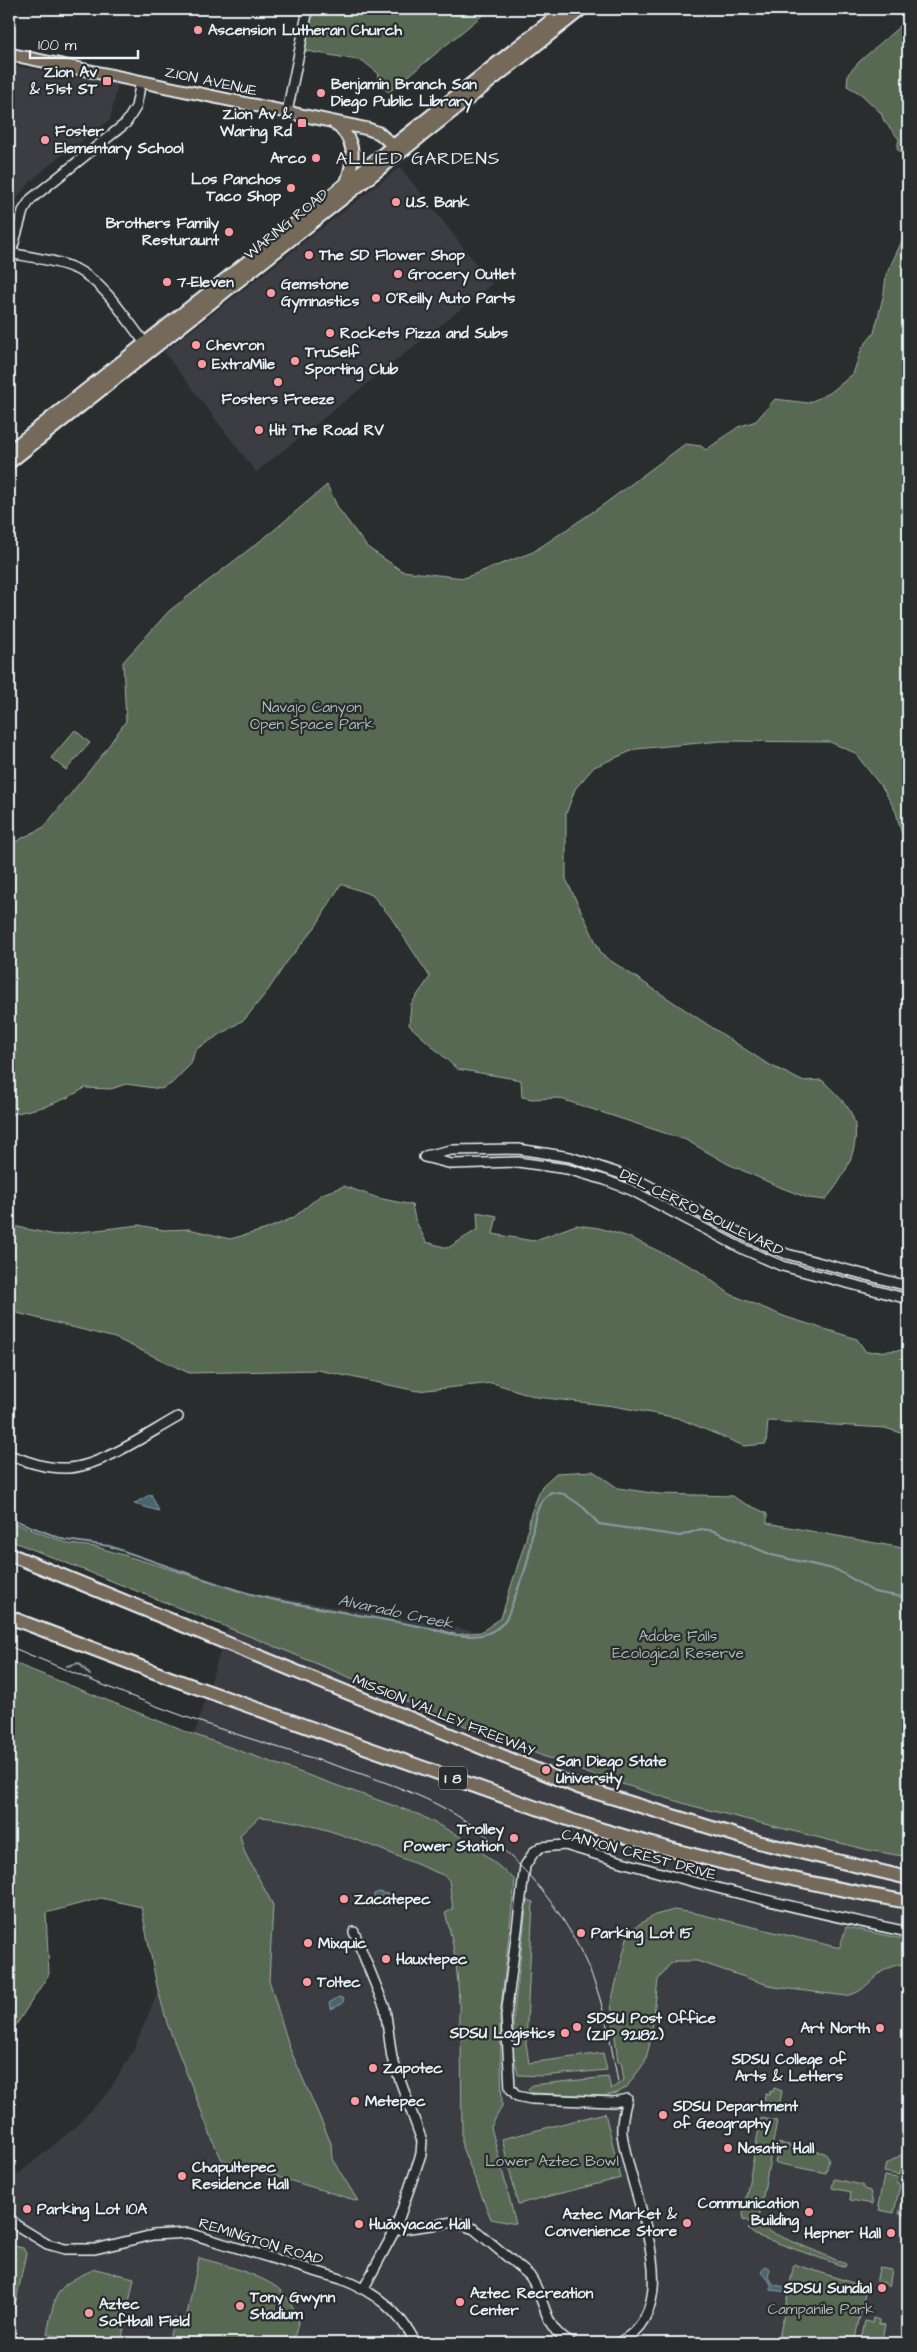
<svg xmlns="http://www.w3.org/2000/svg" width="917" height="2352" viewBox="0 0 917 2352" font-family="'Architects Daughter',sans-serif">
<rect width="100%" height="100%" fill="#2a2d2e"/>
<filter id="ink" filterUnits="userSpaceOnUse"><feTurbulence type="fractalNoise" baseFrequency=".02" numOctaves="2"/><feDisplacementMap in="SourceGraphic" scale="10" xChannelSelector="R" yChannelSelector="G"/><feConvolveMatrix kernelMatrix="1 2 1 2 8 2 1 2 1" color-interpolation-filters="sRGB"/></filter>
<g filter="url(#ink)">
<!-- built -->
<path fill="#3b3e43" d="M9,65L118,84L110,120L55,160L30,182L9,208Z
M400,167L492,284L256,472L164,352Z
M593,1471L618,1488L659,1494L733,1496L767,1523L908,1549V2343H9V2179L21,2172L73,2129L107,2094L132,2053L155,1999L157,1986L141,1907L239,1591L481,1632L501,1618L526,1539L531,1513L542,1486L556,1473Z"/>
<!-- green -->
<path fill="#586952" stroke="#a0ada5" d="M309,9H490L389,92L376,84L379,74L363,61L301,50Z
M908,19V172V158L897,149L899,139L884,121L881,113L861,94L847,86L848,74L860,61Z
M908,218V934L904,891V843L896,812L884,790L855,753L830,742L721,741L636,749L594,767L575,789L566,814V879L602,955L766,1063L802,1081L822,1080C830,1088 839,1096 846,1105C869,1134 846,1177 825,1200L808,1198L782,1188L728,1164L686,1140L558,1098L532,1099L522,1097L521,1080L457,1069L409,1025L411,1004L430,977L390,916L372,895L341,884L316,926L286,963L269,989L245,1019L195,1050L191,1064L171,1084L161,1089L126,1084L111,1089L85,1088L69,1097L47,1106L9,1115V845L44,827L102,755L126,721L123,662L169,611L273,531L327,485L338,508L367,547L402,571L464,578L533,552L603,505L685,444L701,446L706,450L738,427L756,421L775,399L808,403L830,393L853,374L862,348L874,333L884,293L886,275L904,237Z
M75,730L90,743L66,770L51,758Z
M344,1186L378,1198L412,1205L415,1219L426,1242L448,1248L478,1229L477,1212L497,1216L493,1234L533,1241L576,1225L599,1228L629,1237L696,1269L730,1294L786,1317L857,1339L866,1352L908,1350V1435L885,1428L768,1421L766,1444L744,1446L678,1418L613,1406L537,1397L493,1383L417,1391L318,1370L189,1373L115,1338L9,1311V1225L55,1235L139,1225L164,1230L189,1229L230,1239L264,1230L293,1218L322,1194Z
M593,1471L618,1488L659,1494L733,1496C744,1505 756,1507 767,1514V1523L908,1549V1857L868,1850L689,1805L587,1773L470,1728L284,1650L9,1540V1521L69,1544L97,1547L262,1597L409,1624L454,1635L481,1632L501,1618L526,1539L531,1513L542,1486L556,1473Z
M9,1661L184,1731L420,1815L470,1842L515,1880L500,2016L502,2106L491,2127L516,2224L491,2219L462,2147L461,2030C457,2020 460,2013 459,2003C458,1973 454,1942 445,1913L453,1909L449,1880L443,1875C385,1852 323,1821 259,1817L240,1835L244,1851L273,1905L269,1980L290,2049L331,2143L332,2159L358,2201L222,2160L213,2141L167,2023L157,1986L141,1907L101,1898L46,1913L49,1974L9,2036Z
M527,1900L533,1902L526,2043L529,2063L603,2053L607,2070L542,2076L518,2075L513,2052V2021Z
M674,1910L695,1913L836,1947H840L846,1927L908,1940V1964C874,1964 873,1991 846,1996L774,1987L697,1961H676L669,1965L658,1980L651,2039L645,2062L626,2088L617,2093L604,2096L532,2093L528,2090L532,2085L608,2077L611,2089L624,2080L621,2062H618L611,2003L627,1938L638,1925L655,1915Z
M774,2088L782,2091L779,2107L765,2110L762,2106L766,2094L770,2095V2091L773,2092Z
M605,2113L621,2178L518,2204L502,2139Z
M761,2118L777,2121L759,2218L749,2222L747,2219L744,2220L743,2213Z
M779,2143L825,2153L829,2159L826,2173L775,2163Z
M904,2153L906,2154L903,2171H900L899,2175L884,2172L886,2164Z
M884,2176L898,2178L897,2184L900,2185L894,2213L879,2210L880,2207L878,2206Z
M834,2179L862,2185L864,2189L870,2191L873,2204L850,2200L851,2192L832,2188Z
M907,2181H908V2216L899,2214Z
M760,2222L770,2232L846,2264L845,2267L755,2235L748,2229Z
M9,2245L23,2248L26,2253L9,2336Z
M199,2258C220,2263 273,2278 285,2295C290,2302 294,2311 299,2319L293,2343H168L174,2318L186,2319Z
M794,2264L862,2286L865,2293L854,2343H778Z
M879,2268L892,2270L889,2287L883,2282L876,2284Z
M95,2269L134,2278L121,2343H87L47,2334C56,2292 53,2287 95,2269Z
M873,2318L879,2320V2324L885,2325L881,2343L861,2341L865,2321L872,2323Z"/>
<!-- water -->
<path fill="#4a656f" stroke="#899da6" d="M151,1494L159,1511L134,1504L135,1503Z
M379,1892L390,1895V1903L387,1904L380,1896L374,1898V1894Z
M339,1997L344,1999L342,2004L331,2009L329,2003Z
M765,2266L770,2269L768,2276L774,2285L786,2287L787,2292L771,2290C773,2282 765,2277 761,2271Z"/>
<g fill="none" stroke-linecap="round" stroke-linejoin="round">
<!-- stream -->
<path stroke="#899da6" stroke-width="2" d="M9,1518L65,1540L109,1546L239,1591L275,1600L441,1630C463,1639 494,1640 507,1617C511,1609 513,1600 517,1592C520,1581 526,1570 528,1559C534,1536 530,1507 551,1492L564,1494L583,1507L599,1524L680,1536L701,1529L714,1531L772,1555L837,1570L874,1592L908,1598
M67,1666L79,1663L90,1675"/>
<defs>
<path id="minor" d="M287,112L308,9
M9,253C30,257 56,260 76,269C108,285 127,322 149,348
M11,253L23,211L31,199L126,123L136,107L141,81
M425,1156L451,1150L518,1149L570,1157L636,1179L749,1238L787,1254L908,1286
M424,1157L452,1164L518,1162L567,1169L605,1180L631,1190L743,1249L782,1266L908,1299
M9,1455C28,1462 47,1469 68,1468C100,1467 149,1433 178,1417
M354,1932L385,2008L392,2058L422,2141L421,2154L395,2230L364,2288
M9,2217L16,2225L47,2244L65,2249H95L153,2235L188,2233L341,2279C375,2292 399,2311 416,2343
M395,2230L454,2222L474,2229L529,2275C547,2299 542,2328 571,2343
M618,2343C692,2306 628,2192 622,2133C621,2121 624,2111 627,2099L614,2102L531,2099L517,2096L510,2088L506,2016L525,1866L534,1852L541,1847L565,1845C678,1880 792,1908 908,1932"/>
<path id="major" d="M9,54L368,129L379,133L397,149
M334,123C356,139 355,157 347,181
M9,451L565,9
M9,463L582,9"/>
<path id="highway" d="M9,1554L578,1787L758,1842L908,1878
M9,1617L170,1678L579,1823C688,1856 796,1882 908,1902"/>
</defs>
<!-- minor casing -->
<use href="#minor" stroke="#e8f1f8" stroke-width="12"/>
<!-- major casing -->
<use href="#major" stroke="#e8f1f8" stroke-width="15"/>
<!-- highway casing -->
<use href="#highway" stroke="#e8f1f8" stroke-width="16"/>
<!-- minor -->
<use href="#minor" stroke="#2a2d2e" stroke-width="9"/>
<!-- major -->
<use href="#major" stroke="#746a5a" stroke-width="11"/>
<!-- highway -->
<use href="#highway" stroke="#746a5a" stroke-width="12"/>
<!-- tram -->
<path stroke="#e8f1f8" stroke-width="1" d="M9,1646C85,1678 163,1711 242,1736C300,1755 361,1771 417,1795C504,1832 572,1909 600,1999C608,2026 613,2054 618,2082"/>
</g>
</g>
<!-- markers -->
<g fill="#ff9aa2" stroke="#2a2d2e" stroke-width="2">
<circle cx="198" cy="30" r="5"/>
<rect x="102" y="76" width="10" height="10" rx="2.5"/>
<circle cx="321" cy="93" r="5"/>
<rect x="297" y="118" width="10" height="10" rx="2.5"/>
<circle cx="45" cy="140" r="5"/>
<circle cx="316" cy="158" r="5"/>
<circle cx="291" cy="188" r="5"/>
<circle cx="396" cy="202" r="5"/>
<circle cx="229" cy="232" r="5"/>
<circle cx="309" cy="255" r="5"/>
<circle cx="398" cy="274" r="5"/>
<circle cx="167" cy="282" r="5"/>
<circle cx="271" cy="293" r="5"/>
<circle cx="376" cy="298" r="5"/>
<circle cx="330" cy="333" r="5"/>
<circle cx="196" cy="345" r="5"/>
<circle cx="295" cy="361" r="5"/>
<circle cx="202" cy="364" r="5"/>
<circle cx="278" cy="382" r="5"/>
<circle cx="259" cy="430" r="5"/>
<circle cx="546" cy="1770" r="5"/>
<circle cx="514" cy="1838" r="5"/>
<circle cx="344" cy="1899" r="5"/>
<circle cx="581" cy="1933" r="5"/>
<circle cx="308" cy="1943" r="5"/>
<circle cx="386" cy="1959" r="5"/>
<circle cx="307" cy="1982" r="5"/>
<circle cx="577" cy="2027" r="5"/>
<circle cx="880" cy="2028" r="5"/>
<circle cx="565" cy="2033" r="5"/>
<circle cx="789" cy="2042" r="5"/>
<circle cx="373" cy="2068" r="5"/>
<circle cx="355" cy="2101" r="5"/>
<circle cx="663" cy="2115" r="5"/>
<circle cx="728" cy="2148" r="5"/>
<circle cx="182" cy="2176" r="5"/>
<circle cx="27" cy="2209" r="5"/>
<circle cx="809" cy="2212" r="5"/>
<circle cx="687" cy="2223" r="5"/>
<circle cx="359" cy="2224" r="5"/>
<circle cx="891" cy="2233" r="5"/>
<circle cx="882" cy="2288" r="5"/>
<circle cx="460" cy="2302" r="5"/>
<circle cx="240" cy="2306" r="5"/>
<circle cx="89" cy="2313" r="5"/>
</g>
<g text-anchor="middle" stroke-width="4.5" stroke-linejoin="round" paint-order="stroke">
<!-- shield labels -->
<rect fill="#2a2d2e" stroke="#afb6bb" stroke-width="1" x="439" y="1766.5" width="28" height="23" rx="4"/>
<g font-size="14" font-weight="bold" fill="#e8f1f8">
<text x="453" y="1783">I 8</text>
</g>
<!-- poi labels -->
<g font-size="15" font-weight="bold" fill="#e8f1f8" stroke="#2a2d2e" text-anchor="start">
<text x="208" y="35">Ascension Lutheran Church</text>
<text x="97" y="77" text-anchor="end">Zion Av<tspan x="97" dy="17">&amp; 51st ST</tspan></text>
<text x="331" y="89">Benjamin Branch San<tspan x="331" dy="17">Diego Public Library</tspan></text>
<text x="292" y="119" text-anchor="end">Zion Av &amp;<tspan x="292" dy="17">Waring Rd</tspan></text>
<text x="55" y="136">Foster<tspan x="55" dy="17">Elementary School</tspan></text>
<text x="306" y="163" text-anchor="end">Arco</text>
<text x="281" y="184" text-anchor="end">Los Panchos<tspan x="281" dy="17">Taco Shop</tspan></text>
<text x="406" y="207">U.S. Bank</text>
<text x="219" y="228" text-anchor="end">Brothers Family<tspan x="219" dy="17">Resturaunt</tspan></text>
<text x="319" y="260">The SD Flower Shop</text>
<text x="408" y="279">Grocery Outlet</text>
<text x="177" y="287">7-Eleven</text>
<text x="281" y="289">Gemstone<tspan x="281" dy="17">Gymnastics</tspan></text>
<text x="386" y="303">O'Reilly Auto Parts</text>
<text x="340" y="338">Rockets Pizza and Subs</text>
<text x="206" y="350">Chevron</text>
<text x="305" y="357">TruSelf<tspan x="305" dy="17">Sporting Club</tspan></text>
<text x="212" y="369">ExtraMile</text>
<text x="278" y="404" text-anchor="middle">Fosters Freeze</text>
<text x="269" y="435">Hit The Road RV</text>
<text x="556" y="1766">San Diego State<tspan x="556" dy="17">University</tspan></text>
<text x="504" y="1834" text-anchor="end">Trolley<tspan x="504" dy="17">Power Station</tspan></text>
<text x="354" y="1904">Zacatepec</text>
<text x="591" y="1938">Parking Lot 15</text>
<text x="318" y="1948">Mixquic</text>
<text x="396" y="1964">Hauxtepec</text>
<text x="317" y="1987">Toltec</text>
<text x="587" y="2023">SDSU Post Office<tspan x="587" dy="17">(ZIP 92182)</tspan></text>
<text x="870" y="2033" text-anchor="end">Art North</text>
<text x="555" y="2038" text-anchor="end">SDSU Logistics</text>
<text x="789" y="2064" text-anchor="middle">SDSU College of<tspan x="789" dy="17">Arts &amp; Letters</tspan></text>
<text x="383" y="2073">Zapotec</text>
<text x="365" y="2106">Metepec</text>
<text x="673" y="2111">SDSU Department<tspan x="673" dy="17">of Geography</tspan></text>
<text x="738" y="2153">Nasatir Hall</text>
<text x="192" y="2172">Chapultepec<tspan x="192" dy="17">Residence Hall</tspan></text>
<text x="799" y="2208" text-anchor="end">Communication<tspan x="799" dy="17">Building</tspan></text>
<text x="37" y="2214">Parking Lot 10A</text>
<text x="677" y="2219" text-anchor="end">Aztec Market &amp;<tspan x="677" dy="17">Convenience Store</tspan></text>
<text x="369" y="2229">Huāxyacac Hall</text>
<text x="881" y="2238" text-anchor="end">Hepner Hall</text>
<text x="872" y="2293" text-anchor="end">SDSU Sundial</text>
<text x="470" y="2298">Aztec Recreation<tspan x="470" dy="17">Center</tspan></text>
<text x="250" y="2302">Tony Gwynn<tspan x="250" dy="17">Stadium</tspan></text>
<text x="99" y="2309">Aztec<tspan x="99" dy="17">Softball Field</tspan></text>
</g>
<!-- street labels -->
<g font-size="15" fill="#e8f1f8" stroke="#2a2d2e">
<text transform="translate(211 81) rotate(12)" y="5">ZION AVENUE</text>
<text transform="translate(286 224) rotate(-39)" y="5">WARING ROAD</text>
<text transform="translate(702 1212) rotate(26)" y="5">DEL CERRO BOULEVARD</text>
<text transform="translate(444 1715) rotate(22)" y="5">MISSION VALLEY FREEWAY</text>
<text transform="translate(639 1854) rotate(15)" y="5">CANYON CREST DRIVE</text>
<text transform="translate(261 2241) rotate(17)" y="5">REMINGTON ROAD</text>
</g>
<!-- park labels -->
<g font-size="15" fill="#aebbb6" stroke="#2a2d2e">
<text x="312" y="712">Navajo Canyon<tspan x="312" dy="17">Open Space Park</tspan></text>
<text x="678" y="1641">Adobe Falls<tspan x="678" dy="17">Ecological Reserve</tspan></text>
<text x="552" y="2166">Lower Aztec Bowl</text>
<text x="821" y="2314">Campanile Park</text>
</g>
<!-- water labels -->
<g font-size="16" font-style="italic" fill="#a9b9c1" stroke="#2a2d2e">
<text transform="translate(396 1611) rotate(12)" y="6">Alvarado Creek</text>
</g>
<!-- quarter labels -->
<g font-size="18" letter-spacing="1" fill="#e8f1f8" stroke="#2a2d2e">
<text x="418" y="164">ALLIED GARDENS</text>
</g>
</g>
<!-- margin -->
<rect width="917" height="2352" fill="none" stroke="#2a2d2e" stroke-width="30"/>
<rect x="15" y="15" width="887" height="2322" fill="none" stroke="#e8f1f8" stroke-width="2" filter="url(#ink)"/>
<!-- scale -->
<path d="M30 50v8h108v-8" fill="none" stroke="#e8f1f8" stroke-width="2.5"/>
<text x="38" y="50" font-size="15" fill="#e8f1f8" stroke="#2a2d2e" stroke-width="4" paint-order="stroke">100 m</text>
</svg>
